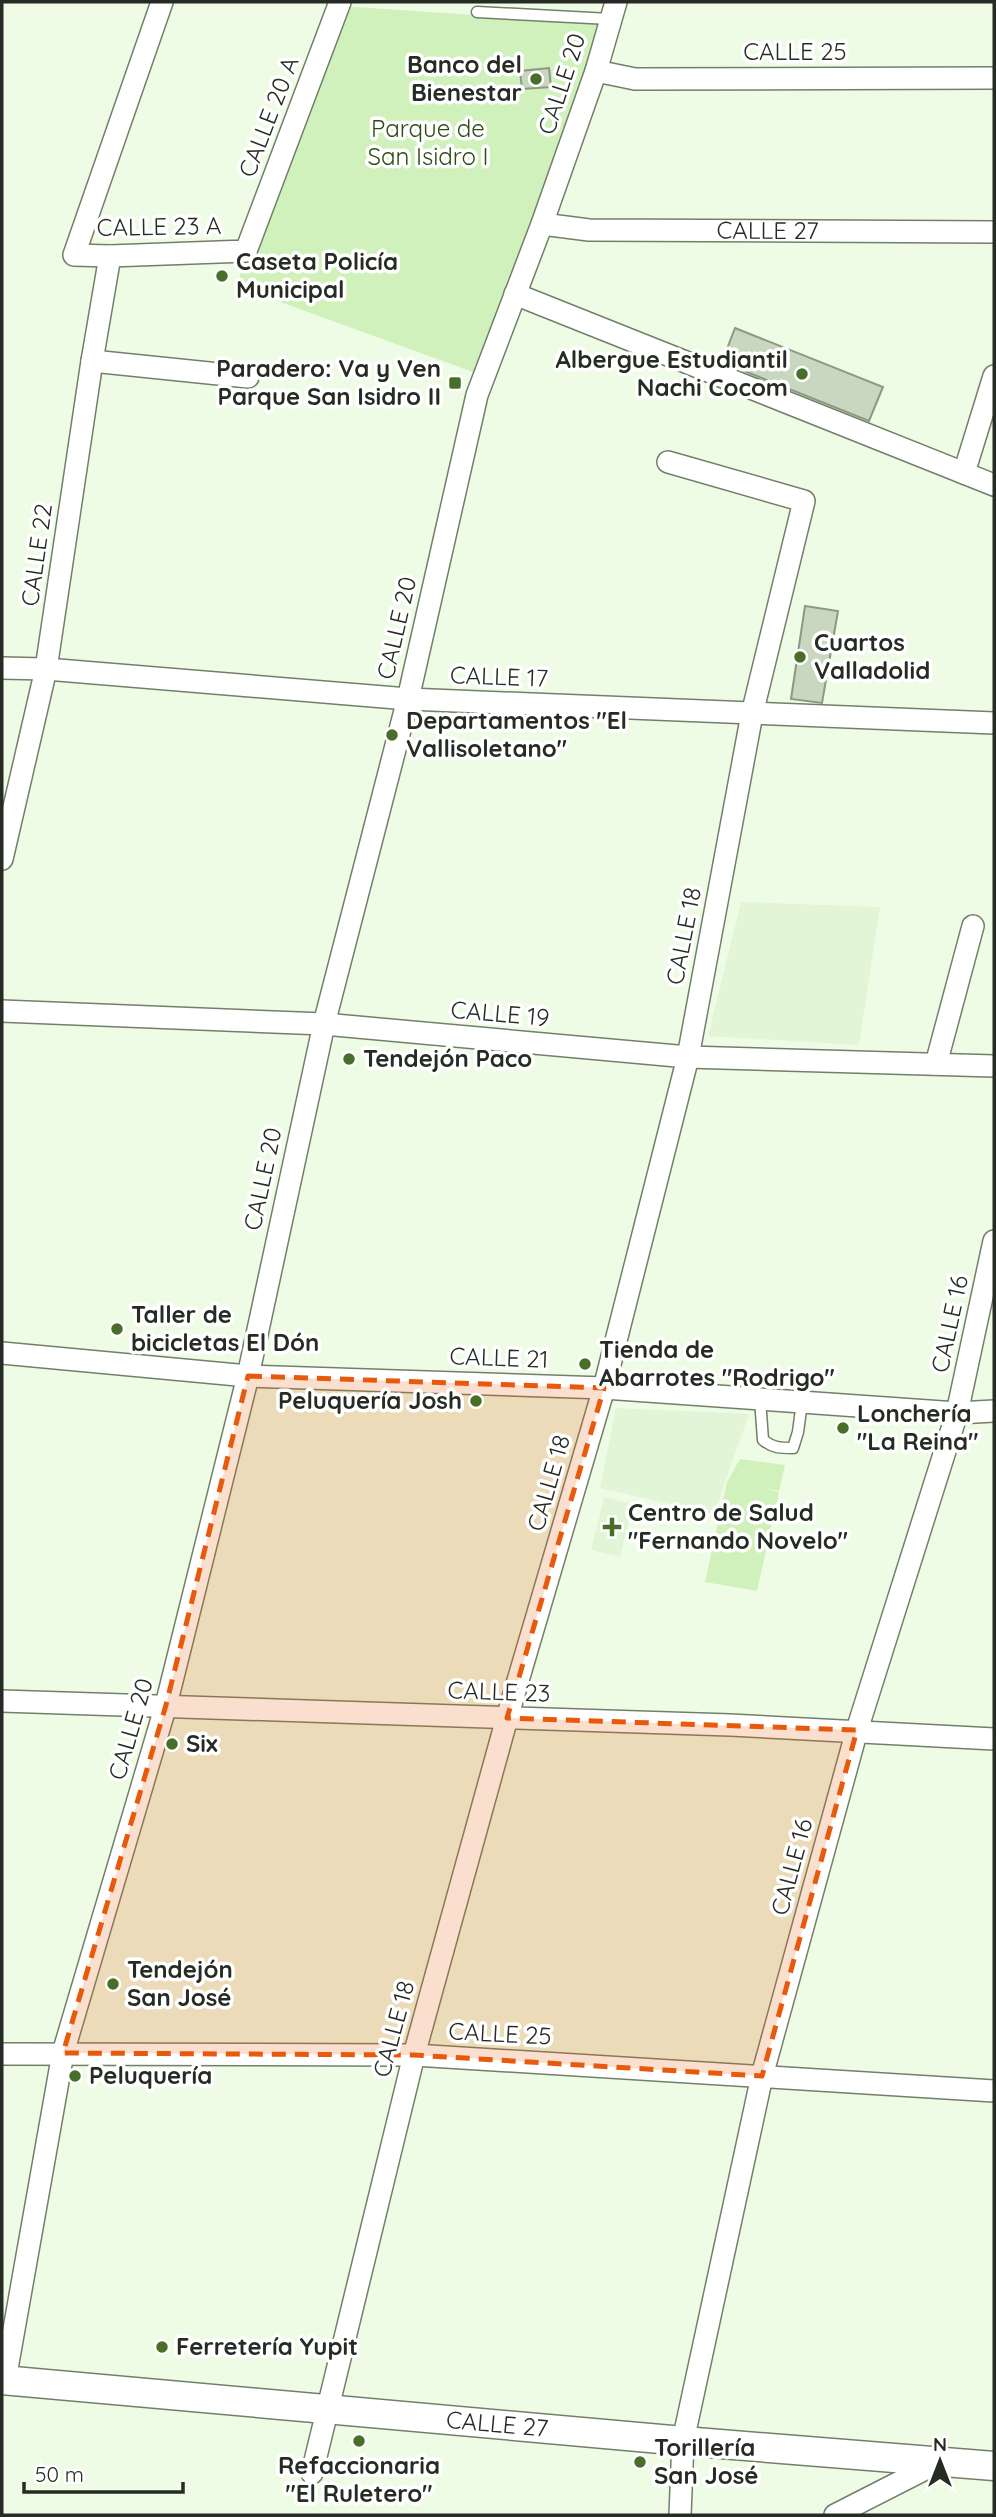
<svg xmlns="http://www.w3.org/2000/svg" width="996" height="2517" viewBox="0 0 996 2517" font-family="Quicksand,sans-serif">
<rect width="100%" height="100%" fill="#eefce5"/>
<!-- built -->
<path fill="#e2f5d7" d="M741,902L880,907L859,1045L708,1036Z
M616,1408L749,1414L714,1514L600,1488Z
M604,1497L633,1504L620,1557L591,1550Z"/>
<!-- green -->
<path fill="#d0f1bb" d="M341,6L618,25L473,372L236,286Z
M740,1459L785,1465L779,1491L761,1488L779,1492L757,1591L705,1582L727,1482Z"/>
<!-- building -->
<path fill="#c9d7c0" stroke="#8b9983" stroke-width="2" d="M549,68L551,87L522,89L520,71Z
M735,328L883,387L869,421L722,362Z
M805,606L838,611L822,703L791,699Z"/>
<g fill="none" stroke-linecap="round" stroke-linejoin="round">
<defs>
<path id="lane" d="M477,12L610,19
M760,1399L763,1440C773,1448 780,1448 793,1448L798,1432L802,1402"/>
<g id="street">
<path d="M162,2L74,255L110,256L246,251L340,2"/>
<path d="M596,71L635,79L994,78"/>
<path id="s1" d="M542,224L589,230L994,232"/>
<path d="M515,294L994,485"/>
<path d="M92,361L248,377"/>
<path d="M964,473L994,376"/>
<path d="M2,668L46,669L408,699L994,723"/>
<path d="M2,859L46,669L92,361L110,256"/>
<path d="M2,1011L324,1024L688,1057L994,1066"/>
<path d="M936,1064L973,926"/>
<path d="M2,1353L248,1376L604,1388L957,1413L994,1411"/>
<path d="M2,1701L730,1725L994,1739"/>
<path d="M2,2054L414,2055L994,2091"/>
<path d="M5,2380L63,2053L166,1705L248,1376L324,1024L408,699L477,395L542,224L596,71L616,2"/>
<path d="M312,2473L414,2055L507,1718L604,1388L688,1057L752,714L804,501L668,462"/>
<path d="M680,2515L683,2441L762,2076L857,1730L957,1413L994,1241"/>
<path d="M835,2515L939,2462"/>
</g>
<g id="secondary">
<path id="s2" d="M2,2380L683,2441L994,2466"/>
</g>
</defs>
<!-- lane casing -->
<use href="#lane" stroke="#727f6a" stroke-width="13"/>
<!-- street casing -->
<use href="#street" stroke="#727f6a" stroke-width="24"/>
<!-- secondary casing -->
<use href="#secondary" stroke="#727f6a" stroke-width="31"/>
<!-- lane -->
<use href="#lane" stroke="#fff" stroke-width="10"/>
<!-- street -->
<use href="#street" stroke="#fff" stroke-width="21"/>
<!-- secondary -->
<use href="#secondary" stroke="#fff" stroke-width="28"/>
</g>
<!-- marked area -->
<path fill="#e8590c" fill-opacity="0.2" stroke="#e8590c" stroke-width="5" stroke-dasharray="14 9" stroke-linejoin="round" d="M248,1376L604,1388L507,1718L857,1730L762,2076L414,2055L63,2053L166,1705Z"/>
<!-- markers -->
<g fill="#486e29" stroke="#fff" stroke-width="2.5">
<circle cx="536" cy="79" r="7"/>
<circle cx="222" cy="276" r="7"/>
<circle cx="802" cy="374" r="7"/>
<rect x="448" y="376" width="14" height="14" rx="3.5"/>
<circle cx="800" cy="657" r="7"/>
<circle cx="392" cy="735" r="7"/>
<circle cx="349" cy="1059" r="7"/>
<circle cx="117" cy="1329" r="7"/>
<circle cx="585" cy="1364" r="7"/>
<circle cx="476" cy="1401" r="7"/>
<circle cx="843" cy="1428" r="7"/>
<path d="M608.5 1516.5h7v7h7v7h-7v7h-7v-7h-7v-7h7z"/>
<circle cx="172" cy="1744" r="7"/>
<circle cx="113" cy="1984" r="7"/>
<circle cx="75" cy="2076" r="7"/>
<circle cx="162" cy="2347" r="7"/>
<circle cx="359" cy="2441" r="7"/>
<circle cx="640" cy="2462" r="7"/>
</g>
<g text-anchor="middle" stroke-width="7" stroke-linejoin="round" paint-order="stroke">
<!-- street labels -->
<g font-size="24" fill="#262b23" stroke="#fff">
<text x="795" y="60">CALLE 25</text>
<text transform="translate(562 84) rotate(-72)" y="8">CALLE 20</text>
<text transform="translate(269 117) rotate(-69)" y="8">CALLE 20 A</text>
<text transform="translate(159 227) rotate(-1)" y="8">CALLE 23 A</text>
<text dy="8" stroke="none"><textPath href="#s1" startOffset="226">CALLE 27</textPath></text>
<text transform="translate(37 555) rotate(-82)" y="8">CALLE 22</text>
<text transform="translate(397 628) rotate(-77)" y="8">CALLE 20</text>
<text transform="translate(499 677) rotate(2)" y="8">CALLE 17</text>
<text transform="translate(684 936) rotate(-79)" y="8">CALLE 18</text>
<text transform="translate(500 1014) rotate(5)" y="8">CALLE 19</text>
<text transform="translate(263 1179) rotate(-78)" y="8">CALLE 20</text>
<text transform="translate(950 1324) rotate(-78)" y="8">CALLE 16</text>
<text transform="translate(499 1358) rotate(2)" y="8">CALLE 21</text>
<text transform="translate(549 1483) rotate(-74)" y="8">CALLE 18</text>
<text transform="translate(499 1692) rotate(2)" y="8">CALLE 23</text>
<text transform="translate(131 1729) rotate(-74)" y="8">CALLE 20</text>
<text transform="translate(792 1867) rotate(-75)" y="8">CALLE 16</text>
<text transform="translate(394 2029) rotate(-75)" y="8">CALLE 18</text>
<text transform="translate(500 2034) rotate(3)" y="8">CALLE 25</text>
<text dy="8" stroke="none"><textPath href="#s2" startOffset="497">CALLE 27</textPath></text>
</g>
<!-- poi labels -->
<g font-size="24" font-weight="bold" fill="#262b23" stroke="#fff" text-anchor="start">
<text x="522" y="73" text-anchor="end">Banco del<tspan x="522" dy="28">Bienestar</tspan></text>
<text x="236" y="270">Caseta Policía<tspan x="236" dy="28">Municipal</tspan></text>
<text x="788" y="368" text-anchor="end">Albergue Estudiantil<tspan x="788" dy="28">Nachi Cocom</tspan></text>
<text x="441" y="377" text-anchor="end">Paradero: Va y Ven<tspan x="441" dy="28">Parque San Isidro II</tspan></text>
<text x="814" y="651">Cuartos<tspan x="814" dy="28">Valladolid</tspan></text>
<text x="406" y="729">Departamentos "El<tspan x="406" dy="28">Vallisoletano"</tspan></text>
<text x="363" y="1067">Tendejón Paco</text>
<text x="131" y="1323">Taller de<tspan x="131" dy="28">bicicletas El Dón</tspan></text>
<text x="599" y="1358">Tienda de<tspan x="599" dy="28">Abarrotes "Rodrigo"</tspan></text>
<text x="462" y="1409" text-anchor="end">Peluquería Josh</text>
<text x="857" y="1422">Lonchería<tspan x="857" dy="28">"La Reina"</tspan></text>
<text x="628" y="1521">Centro de Salud<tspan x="628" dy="28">"Fernando Novelo"</tspan></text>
<text x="186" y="1752">Six</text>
<text x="127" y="1978">Tendejón<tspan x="127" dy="28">San José</tspan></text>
<text x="89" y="2084">Peluquería</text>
<text x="176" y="2355">Ferretería Yupit</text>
<text x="654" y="2456">Torillería<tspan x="654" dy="28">San José</tspan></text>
<text x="359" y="2474" text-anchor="middle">Refaccionaria<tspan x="359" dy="28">"El Ruletero"</tspan></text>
</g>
<!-- park labels -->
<g font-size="24" fill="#2e4d14" stroke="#fff">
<text x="428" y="137">Parque de<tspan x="428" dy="28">San Isidro I</tspan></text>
</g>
</g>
<!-- border -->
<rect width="996" height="2517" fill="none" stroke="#262b23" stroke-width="7"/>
<!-- north arrow -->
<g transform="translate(940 2461)" stroke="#ffffff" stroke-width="5" paint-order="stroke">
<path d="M0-5L12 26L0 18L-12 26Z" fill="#262b23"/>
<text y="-10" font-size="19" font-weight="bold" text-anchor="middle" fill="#262b23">N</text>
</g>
<!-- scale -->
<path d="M24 2482v10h159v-10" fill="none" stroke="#262b23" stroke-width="3.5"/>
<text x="35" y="2482" font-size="21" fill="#262b23" stroke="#ffffff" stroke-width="5" paint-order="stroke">50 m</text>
</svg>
